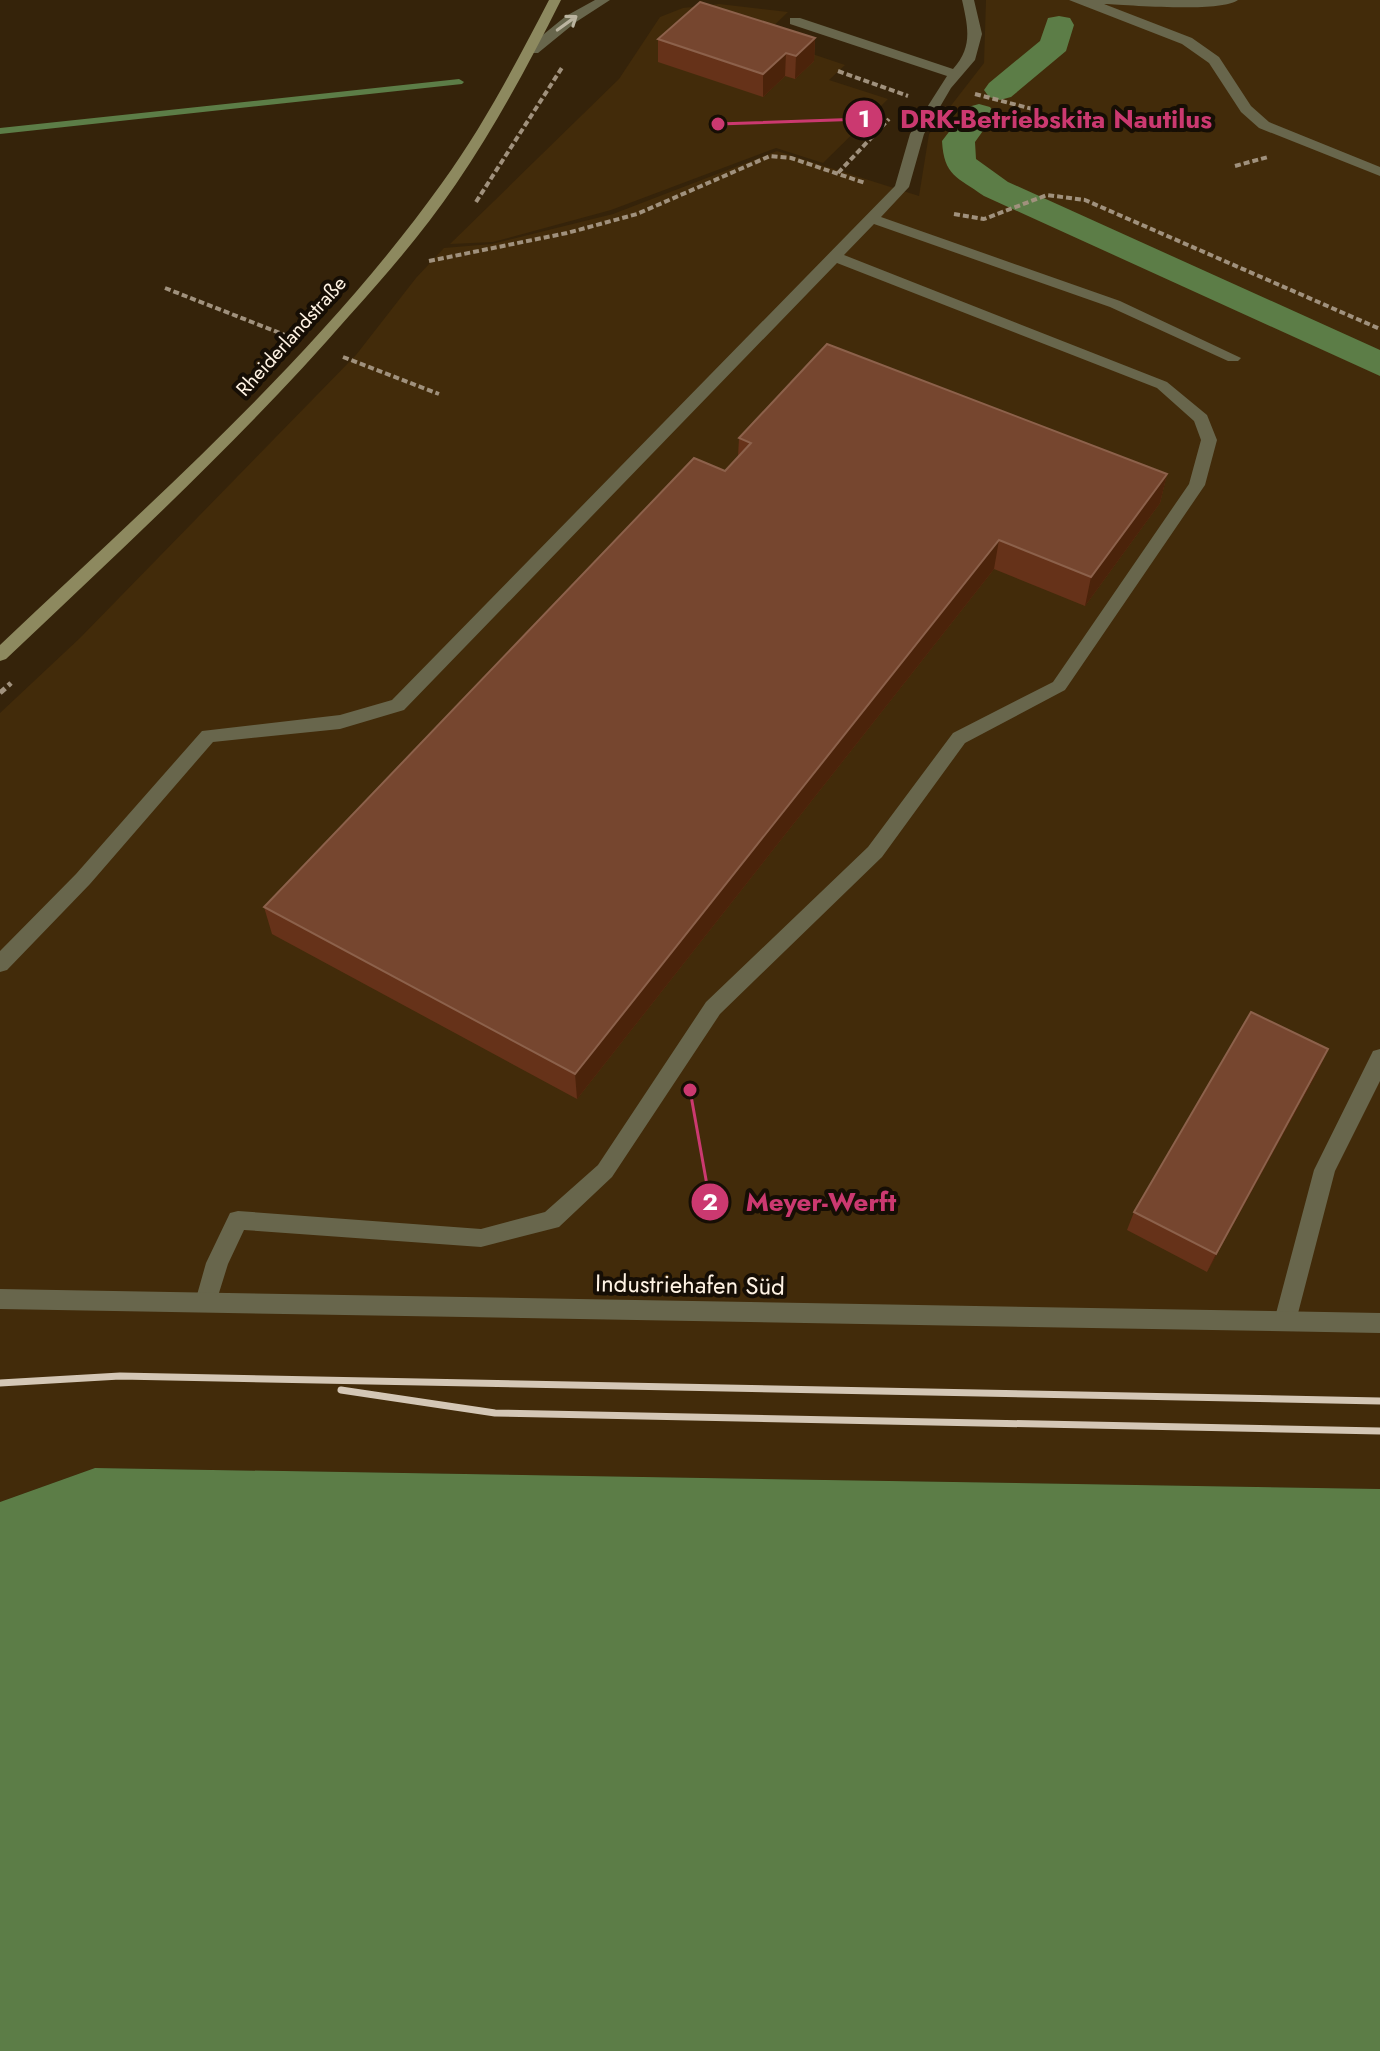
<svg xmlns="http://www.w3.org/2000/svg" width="1380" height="2051" viewBox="0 0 1380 2051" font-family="Jost,sans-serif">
<rect width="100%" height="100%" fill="#35230a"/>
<!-- built -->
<path fill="#422b0a" d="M986,0H1380V1489L95,1468L0,1502V713L80,638L356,355L416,278L444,248L492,244L613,214L777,151L919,196L929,134L984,63Z
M719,4L788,12L762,37L845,65L829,80L888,99L823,163L776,148L611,210L493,242L450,244L619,79L660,17L683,8Z"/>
<!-- water -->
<path fill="#5c7d47" d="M95,1468L1380,1489V2051H0V1502Z"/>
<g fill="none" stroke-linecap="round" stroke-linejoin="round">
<!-- stream -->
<path fill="#5c7d47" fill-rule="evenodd" d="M459,79L464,82L462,84L0,134V128Z"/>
<!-- canal -->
<path fill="#5c7d47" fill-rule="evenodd" d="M1059,16L1070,18L1074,25L1066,51L1011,97L1000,100L989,97L984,90L989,83L1040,41L1048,18Z
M979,104L990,107L995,114L975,142L976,159L1008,182L1380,350V376L984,196C957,177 944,176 942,141L968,107Z"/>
<!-- path-far1 -->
<path stroke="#a0917d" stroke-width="4" stroke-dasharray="6 3" stroke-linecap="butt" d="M838,71L908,96
M975,94L1044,112
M1235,166L1268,157
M838,173L889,119
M476,202L563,66
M954,214L984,219L1047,195L1085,200L1380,329
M429,261L567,233L637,214L770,156L791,158L865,183
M165,288L285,335
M343,357L439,394"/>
<!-- path -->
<path stroke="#a0917d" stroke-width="5" stroke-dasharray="7 4" stroke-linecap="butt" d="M0,693L11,683"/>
<!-- service -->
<path fill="#68664c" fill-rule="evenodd" d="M595,0H610L576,22L538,53H528V47L566,16Z
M962,0H974L982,34L975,60L951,88L924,134L909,187L881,217L1120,301L1241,358L1238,361H1228L1110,307L874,224L844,255L1167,382L1207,415L1217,440L1205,485L1065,690L965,743L882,857L720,1014L612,1177L559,1227L481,1247L244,1230L228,1264L214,1309L206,1312L198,1309L195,1302L206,1263L230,1213L238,1211L481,1229L545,1212L598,1165L706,1002L868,847L953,733L1053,682L1189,484L1201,440L1194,421L1157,388L837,263L404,710L340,729L213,742L90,884L7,970L0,972V951L76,874L202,731L340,715L392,700L895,186L910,134L947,76L790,24V18H800L953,69C973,47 968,27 962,0Z
M1069,0H1238C1220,13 1131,5 1104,4L1192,38L1219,57L1251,106L1269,122L1380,167V176L1259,128L1241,112L1209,63L1182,44Z
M1380,1049V1081L1335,1171L1296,1321L1293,1328L1285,1331L1277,1328L1274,1321L1314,1170L1373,1051Z"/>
<!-- minor -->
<path fill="#68664c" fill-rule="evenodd" d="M0,1289L1380,1313V1333L0,1309Z"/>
<!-- secondary -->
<path fill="#8d895f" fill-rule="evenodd" d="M549,0H561C529,64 496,125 456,184C424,231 387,274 349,316C243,438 123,548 6,659L0,661V645C154,499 318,356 442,183C484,125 516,63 549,0Z"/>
<!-- rail -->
<path stroke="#d4c7b6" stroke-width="7" d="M0,1383L120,1376L1380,1401
M341,1390L495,1413L1380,1431"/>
</g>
<!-- wall -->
<path fill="#663219" d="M815,38L814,61L795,79L785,76L763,97L658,62V39Z
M739,438L1167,474L1160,503L1085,606L994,569L577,1099L272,934L264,907L725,471L738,457Z
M1328,1049L1319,1069L1207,1272L1127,1230L1134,1212Z"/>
<!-- shaded-wall -->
<path fill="#4b230a" d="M815,38L814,61L795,79L796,56Z
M786,53L785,76L763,97V74Z
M1167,474L1160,503L1085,606L1091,577Z
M999,540L994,569L577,1099L575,1074Z
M1328,1049L1319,1069L1207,1272L1216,1254Z"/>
<!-- building -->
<path fill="#76462f" stroke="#8c614b" stroke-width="2" d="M700,2L815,38L796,56L786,53L763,74L658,39Z
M827,344L1167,474L1091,577L999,540L575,1074L264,907L694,458L725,471L751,443L739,438Z
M1251,1012L1328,1049L1216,1254L1134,1212Z"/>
<!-- one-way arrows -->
<defs><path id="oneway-shaft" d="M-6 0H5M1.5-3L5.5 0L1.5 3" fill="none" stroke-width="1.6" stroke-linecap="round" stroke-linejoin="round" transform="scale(2)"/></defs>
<use stroke="#bbb4a0" href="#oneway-shaft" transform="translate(567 23) rotate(-36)"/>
<g text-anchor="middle" stroke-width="8" stroke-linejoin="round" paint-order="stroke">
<!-- far-street labels -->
<g font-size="20" fill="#fff3e4" stroke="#160e05">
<text transform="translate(291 336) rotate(-48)" y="7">Rheiderlandstraße</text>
</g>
<!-- street labels -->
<g font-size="24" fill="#fff3e4" stroke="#160e05">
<text transform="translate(690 1285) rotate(1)" y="8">Industriehafen Süd</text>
</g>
</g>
<!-- callouts -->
<path fill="none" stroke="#cb3970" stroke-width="3" d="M718 124L864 119M690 1090L710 1202"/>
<g fill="#cb3970" stroke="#160e05" stroke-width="3">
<circle cx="718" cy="124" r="8"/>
<circle cx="690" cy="1090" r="8"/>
<circle cx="864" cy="119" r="20"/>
<circle cx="710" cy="1202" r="20"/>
</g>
<g font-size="24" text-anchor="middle" font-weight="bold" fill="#fff">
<text x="864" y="127">1</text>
<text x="710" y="1210">2</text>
</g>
<g font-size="26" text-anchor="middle" font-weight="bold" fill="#cb3970" stroke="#160e05" stroke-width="8" stroke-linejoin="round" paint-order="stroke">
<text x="1056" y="128">DRK-Betriebskita Nautilus</text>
<text x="821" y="1211">Meyer-Werft</text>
</g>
</svg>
